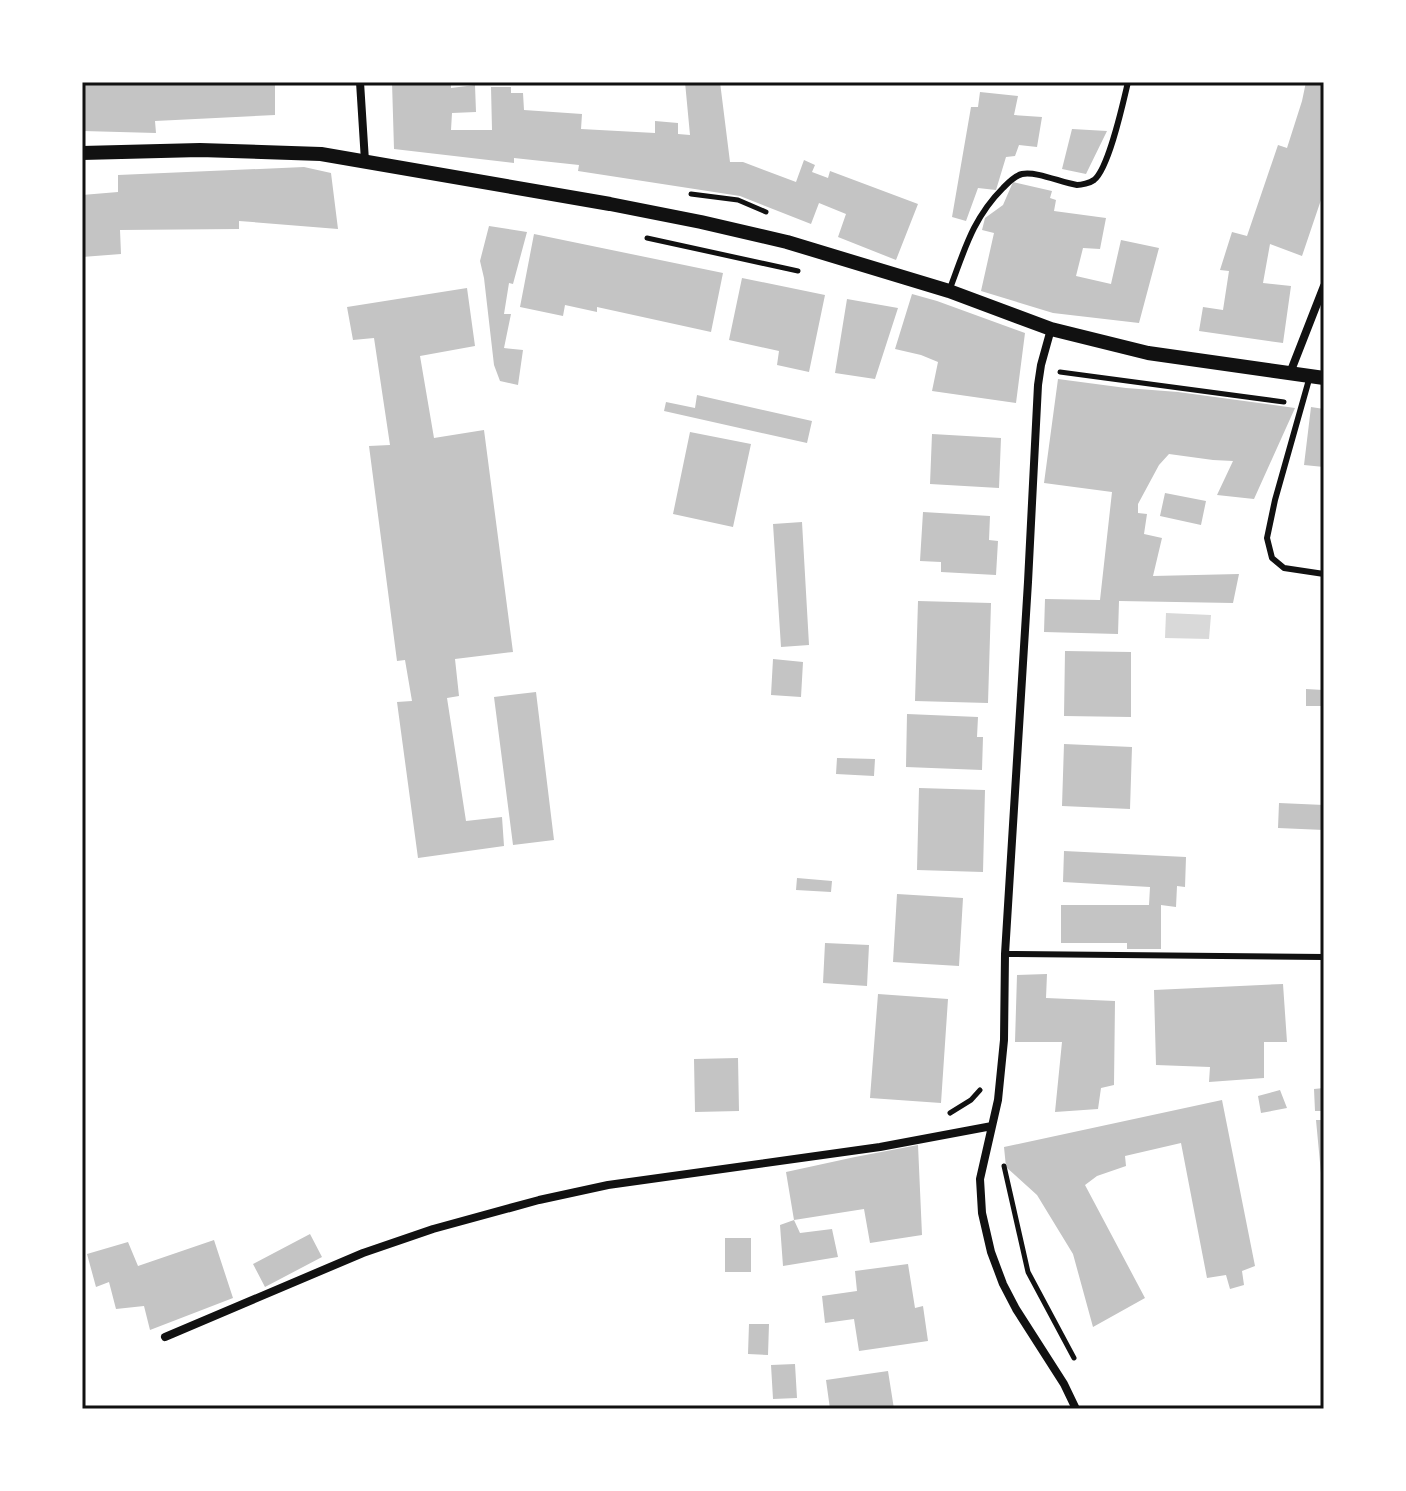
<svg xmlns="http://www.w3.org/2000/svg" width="1406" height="1491" viewBox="0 0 1406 1491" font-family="'DM Sans',sans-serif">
<rect width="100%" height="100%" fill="#fff"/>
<!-- water -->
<path fill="#d9d9d9" d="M1166,613L1211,615L1209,639L1165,638Z"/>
<!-- building -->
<path fill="#c4c4c4" d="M82,82H275V115L155,121L156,133L83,131Z
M392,82H451V88L475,85L476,112L452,113L451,130H492L491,87H511V93H523L524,110L582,114L581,129L655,133V121L678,123V134L690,135L685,82H720L730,162H743L796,182L804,160L815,165L812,172L828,178L830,171L918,204L896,260L838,237L846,214L819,203L811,224L740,196L578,171L579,165L514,158V163L394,149Z
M1306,82H1324V191L1302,256L1270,244L1263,283L1291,286L1283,343L1199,331L1203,307L1223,310L1229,271L1220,270L1232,232L1247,236L1278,145L1287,148L1302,101Z
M980,92L1018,96L1014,115L1042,117L1037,147L1019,145L1015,156L1006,157L996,190L978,188L966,221L952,217L971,107H978Z
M1072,129L1107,131L1086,174L1062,169Z
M304,167L331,173L338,229L239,221V229L120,230L121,254L82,257V195L118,192V175Z
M1013,182L1052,191L1050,198L1056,200L1054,211L1106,218L1100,249L1083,248L1076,276L1111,284L1121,240L1159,248L1139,323L1053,313L981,291L994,233L982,230L985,218L1003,205Z
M489,226L527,232L513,284L509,283L504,314H511L504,348L523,350L518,385L500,381L494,365L484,278L480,261Z
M534,234L723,273L711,332L597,307V312L565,305L563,316L520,307Z
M742,278L825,295L809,372L777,365L779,351L729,340Z
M467,288L475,346L420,356L434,438L484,430L513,652L455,659L459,696L447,698L466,821L502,817L504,846L418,858L397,702L412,701L405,660L397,661L369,446L390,445L374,338L353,340L347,307Z
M912,294L937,301L1025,333L1016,403L932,391L938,362L921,355L895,349Z
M847,299L898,308L875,379L835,373Z
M1058,379L1126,388L1178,392L1295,408L1254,499L1217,495L1233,461L1213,460L1169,454L1159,465L1138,504V513L1147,514L1144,534L1162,538L1153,576L1239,574L1233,603L1119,601L1118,634L1044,632L1045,599L1100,600L1112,492L1044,483Z
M697,395L812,421L807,443L664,411L666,402L695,408Z
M1311,407L1324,409V467L1304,465Z
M690,432L751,444L733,527L673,514Z
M932,434L1001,438L999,488L930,484Z
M1165,493L1206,501L1201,525L1160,516Z
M923,512L990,516L989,540L998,541L996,575L941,572V562L920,561Z
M802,522L809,645L781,647L773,524Z
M918,601L991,603L988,703L915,701Z
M1065,651L1131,652V717L1064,716Z
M773,659L803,662L801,697L771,695Z
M1306,689L1323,690V706H1306Z
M536,692L554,840L513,845L494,697Z
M907,714L978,717L977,737H983L982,770L906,767Z
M1064,744L1132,747L1130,809L1062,806Z
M837,758L875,759L874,776L836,774Z
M919,788L985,790L983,872L917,870Z
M1279,803L1324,805V830L1278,828Z
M1064,851L1186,857L1185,887L1177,886L1176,907L1161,905V949H1127V943H1061V905H1149L1150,887L1063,882Z
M797,878L832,881L831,892L796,890Z
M897,894L963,898L959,966L893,962Z
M825,943L869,945L867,986L823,983Z
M1047,974L1046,998L1115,1001L1114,1085L1101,1088L1098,1109L1055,1112L1062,1042H1015L1017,975Z
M1283,984L1287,1042H1264V1078L1209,1082L1210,1067L1156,1065L1154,990Z
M878,994L948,999L941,1103L870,1098Z
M738,1058L739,1111L695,1112L694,1059Z
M1324,1088V1111H1315L1314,1089Z
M1280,1090L1287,1108L1261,1113L1258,1096Z
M1222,1100L1255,1266L1242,1271L1244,1285L1230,1289L1226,1275L1207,1278L1181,1143L1125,1156L1126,1166L1097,1176L1085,1185L1145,1298L1093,1327L1073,1254L1037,1195L1006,1167L1004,1147Z
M1316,1120H1324V1184H1322Z
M918,1145L922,1235L870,1243L864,1209L794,1220L800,1233L832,1229L838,1257L783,1266L780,1225L794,1220L786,1172L855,1157Z
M310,1234L322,1257L265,1287L253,1264Z
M725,1238H751V1272H725Z
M214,1240L233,1298L150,1330L144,1306L116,1309L109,1282L96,1287L87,1254L128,1242L138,1266Z
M908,1264L915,1308L923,1306L928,1341L859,1351L854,1319L825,1323L822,1296L857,1291L855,1271Z
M749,1324H769L768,1355L748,1354Z
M795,1364L797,1398L773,1399L771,1365Z
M888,1371L894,1409H830L826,1380Z"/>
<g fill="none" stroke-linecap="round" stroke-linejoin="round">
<!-- path -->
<path stroke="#111" stroke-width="5" d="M691,194L738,200L766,212
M647,238L798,271
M1060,372L1284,402
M950,1113L971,1100L980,1090
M1004,1166L1028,1272L1074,1358"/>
<!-- service -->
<path stroke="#111" stroke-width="6" d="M949,291C964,252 972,219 1003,188C1008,183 1014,176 1022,174C1037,171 1062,183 1077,185C1081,185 1090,183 1094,180C1109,168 1123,103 1128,82
M1310,376L1275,500L1267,538L1272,558L1284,568L1324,574
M1005,954L1324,957"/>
<!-- minor -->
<path stroke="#111" stroke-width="8" d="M360,82L365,161
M1051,329L1041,365L1038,385L1028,582L1005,954L1004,1040L998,1100L980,1179L982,1213L991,1252L1003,1284L1016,1309L1064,1384L1076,1409
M1290,373L1324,286
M165,1337L363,1253L433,1229L539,1200L608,1185L880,1147L992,1126"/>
<!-- tertiary -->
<path stroke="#111" stroke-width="14" d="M82,153L200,150L321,154L610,204L701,222L787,242L949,291L1051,329L1148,353L1324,378"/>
</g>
<!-- border -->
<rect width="1406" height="1491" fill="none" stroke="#ffffff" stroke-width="168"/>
<rect x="84" y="84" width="1238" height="1323" fill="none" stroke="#111" stroke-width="3"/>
</svg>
